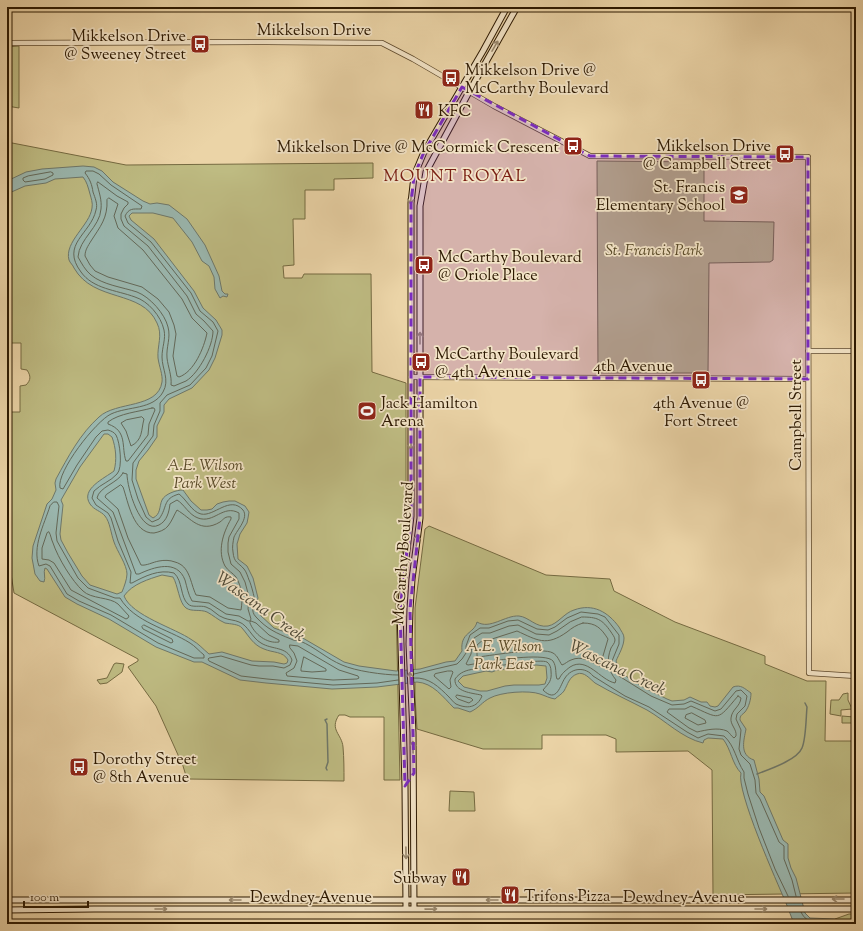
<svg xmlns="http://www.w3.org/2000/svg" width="863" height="931" viewBox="0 0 863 931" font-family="'Sorts Mill Goudy',serif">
<rect width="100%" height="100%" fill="#ebd4a7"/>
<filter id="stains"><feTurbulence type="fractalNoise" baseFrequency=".005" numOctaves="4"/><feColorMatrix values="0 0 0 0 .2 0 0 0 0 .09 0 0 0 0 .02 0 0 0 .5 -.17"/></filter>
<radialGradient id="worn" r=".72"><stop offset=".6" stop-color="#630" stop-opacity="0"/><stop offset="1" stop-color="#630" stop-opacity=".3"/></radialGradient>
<!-- green -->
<path fill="#bebb82" stroke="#756a41" d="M19,46V108L7,106V47Z
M7,142L126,165L373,163V178L334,179V190H305V219H293L294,265L283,266L284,278H302L304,274H371L372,372L406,383V523L396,604L400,780H384V717H350L345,715H339C329,730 342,734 343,747C344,758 344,770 344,781L187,779L183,766L156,706L128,667L138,661V659L14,593L7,548V412H20V386L26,385C31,380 31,376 27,370L21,369V343H7Z
M597,161L704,162V221L774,222L773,260L770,262L709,263L708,373H598Z
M429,526L546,575L610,579L614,591L675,622L765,656V664L807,681H826L825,741H856V893L713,895L712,770L688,751L616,752V739L606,735H542V749H483L417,729L415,696V608L425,529Z
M116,663L124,664L122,672L107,683L100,684L97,680L107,678L114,664Z
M848,693V700L852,709L841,710V716L830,714L831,700H839L843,694Z
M842,716L854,717V723H842Z
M450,791L474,792L475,811H449Z
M849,914H856V924H848L835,919Z"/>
<!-- water -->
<path fill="#9ab7af" stroke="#6e7769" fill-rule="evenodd" d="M83,166L94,167L102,171L113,182L143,201L150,204L157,203L169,205L187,219L205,245L219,276L222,291L225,294H228L227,297L223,296L220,298L215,289L214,277L209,266L202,261L192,242L173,218L153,213H132L129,216L131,220L154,239L194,291L203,308L216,320L222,330V335L215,358L209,370L192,388L169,399L164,405V412L157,426V437L148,450L139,461L136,470V479L149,515L153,518C161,514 159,507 162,500C165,494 176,490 183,490L191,501L201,510H207L212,509L217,504L223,502L229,501H235L245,506L249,512L248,518L247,523L240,534L237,544L238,559L247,566L253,578L258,598L256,604L259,614L274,628L288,633L292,636L301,637L344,662L359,666L396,671L420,669L446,662L455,661L462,651C460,632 474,634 477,622C490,630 505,615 519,616C529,617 536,628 548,626C558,624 564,613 574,610C593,603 608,612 619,627C621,631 624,634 624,638C624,646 619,654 616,661L621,673L643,687L667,699L672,701L684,700L690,697L701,702H707L710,706L715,707L718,706L733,687C741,684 745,689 751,693C751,699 749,707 745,712C742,715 740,715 740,720L746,729C744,740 739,755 754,760L759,779L760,792L764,796L783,840L788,844V858L791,868L796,878L805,913L810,918L835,919L848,924H798L794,923C791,917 789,910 786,903C777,882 736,791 741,773C732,764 731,749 723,739L708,738L704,740L703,743C682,738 666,721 647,710C630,701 612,693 595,683C590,679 584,671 577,674C569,677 568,684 564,691C562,694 558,696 555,699C549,698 546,696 540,694C529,690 501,692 490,698C482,702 479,708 470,712L458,708H454C443,697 433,683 417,682L377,687L332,689L266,683L240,680L202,662H194L156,647L109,619L77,604L65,597L47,569L45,568C43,573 46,577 44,582L40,581L35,574L32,558L33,546L47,504L52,499L56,490L55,483L56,479C68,457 80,434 99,417C116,401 158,409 162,382C163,375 159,366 158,358C157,346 163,335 157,323C142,289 94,303 74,268C73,265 70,263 69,260C64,242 90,225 92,208C93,203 91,198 90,194C88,187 87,182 83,177L55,179L46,183L25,186L7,194V181L26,172L42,169ZM104,434H108L112,437C116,448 117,460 114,471C105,478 80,489 90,504C94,510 101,511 105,516C110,522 111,534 114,542C117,551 127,565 127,574C127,579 124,587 122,592L117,594L90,585L82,576L68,553L61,540L60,534L63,505L61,500L80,467ZM162,575L173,577C178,585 179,603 186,608C192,612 200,609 207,612C213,615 218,620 225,623C230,624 239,624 242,628C249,636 253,645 264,649C273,653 283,651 288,660L287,663L284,664L274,662L252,661L222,652L209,654C203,649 199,644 192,640C175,628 132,616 124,596C132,584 149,579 162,575ZM536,665L546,666L547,678L545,684L539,685H514L505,686L487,691H480L464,687L458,681L463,676L486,671L492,672L497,670Z"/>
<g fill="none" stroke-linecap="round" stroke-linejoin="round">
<!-- shore -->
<path stroke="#636858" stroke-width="1" d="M51,172L53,173V175L45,179L25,182L23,180V178L28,176Z
M98,182L117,196L128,202V204L124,208L121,214V219L124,226L148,246L187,296L196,314L204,321L213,331C213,346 199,373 186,381C182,383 178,384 174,386L171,385C172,376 168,367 167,358C166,347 171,338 168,327C165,314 150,297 137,292C122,287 103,285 91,275C85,270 82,264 78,257C79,239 100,227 101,209C102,200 99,192 97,184Z
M109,198L118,204L114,216L118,228L143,250L182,299L192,318L207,333C204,348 194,372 179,377L177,376L173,356L176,334L174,325L169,312L158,299L142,287L108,277L95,271L90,265L85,256C85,250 88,246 91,241C100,227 108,218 107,200Z
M152,408H154L155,410L149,424L148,435L128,461H126C121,447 128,431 108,424V422C120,413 138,412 152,408Z
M142,417L144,419C141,430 143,440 131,446L126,431L121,423L126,420Z
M123,473L127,474C127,487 140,535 159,525C167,521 169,512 170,504L177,500C184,504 189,515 198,518C214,524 223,504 239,513V519L229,537L228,543V552L231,564L240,572L245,582L249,597L248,609L251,619L250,621H248L239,616L226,614L209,603L192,601C188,594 187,587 185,580C177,559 154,567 139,574H136L113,512L97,498C99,487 118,483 123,473Z
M121,485L123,487C128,501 133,534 154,533C159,532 165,530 168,526C172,521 174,515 177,510C191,518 200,534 220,522C224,519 225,516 231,517V519C223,533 217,551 225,566C228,571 233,573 236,577C242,587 243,599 241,610L228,608L210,597L196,595C190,582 190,566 175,562C170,560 164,560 159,561C153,562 146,566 141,565L128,538L118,509L105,497L106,495Z
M54,502H57L59,506L56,533L57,541L78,578L88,588L115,598H120C134,622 168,629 190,643C195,646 199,651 204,655V658H194L158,643L111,615L79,601L67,594L50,566L46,564L39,566C32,547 44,525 50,506Z
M49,532C51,535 51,539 53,543C58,558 72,581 83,591C91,599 110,597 118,604C122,608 125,612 129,616L128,618L126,619L71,590L54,563L49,560L42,559V548L47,533Z
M582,617C597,617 602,619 611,632C612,634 615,637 615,640C615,643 612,646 611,648C606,661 608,670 616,680L615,683C600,680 587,656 570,667C565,671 562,673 559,679H557C555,674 557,667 553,661C547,653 500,659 491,662H485L468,665L466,664L471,654L472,643L474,638L482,633H490L509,626L518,625L536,634L549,635L557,631L570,622Z
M251,621L256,623L269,635L279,640V642C267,644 254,634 250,623Z
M583,623C596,623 601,628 608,639L600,666C591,662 582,655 571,660C568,661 565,664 562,665C559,661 558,656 553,653C543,647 492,655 479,657L477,656V645L484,639H492L517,631C537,640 546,647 567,632C572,628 576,625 583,623Z
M144,625L172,639L173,642L171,643L143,629L142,627Z
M290,645L298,646L339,670L358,676L359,678L357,679L333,680L287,676L286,673L294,668L297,661L294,653L290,648Z
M304,657L326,669V671L312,672L301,671V669Z
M448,671H452L453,672L450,680L451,687L449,689L434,676L435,674Z
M414,674L457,664L462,659L466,653V646L470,635L480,628H489L508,621L518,620L537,629L548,630L555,627L567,618L581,612L598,614L605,617L619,635V644L612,661L614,667L619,676L651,696L672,705L684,704L691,701L715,711L721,709L736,691L741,690L747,696L745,706L737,714L736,719L741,730L739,749L741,755L750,764L755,780L756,793L760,799L779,842L784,846V859L792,880L796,896
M398,675C384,675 355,671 342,665C327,659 315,647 300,641C297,640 294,641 291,639C276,633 267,629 256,617C250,611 254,604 254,597C254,595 250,581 249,580C248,577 246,571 244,569C238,562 234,563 233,552C232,547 233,542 234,537C237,530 249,518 243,510C230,495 214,517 201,514C192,512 186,499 179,494C162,499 168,507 159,519L152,522L146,517L138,499L132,480L133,463L153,436L154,425L160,411V403L167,395L190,385L206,368L212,356L218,331L213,322L200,311L191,293L151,242L128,223L125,216C129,208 133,209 141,209L142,206L111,185L99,174L93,171H86L85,173C90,179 92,185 93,192C95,198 98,204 96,210C91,234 60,244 81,272C93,289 116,290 135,297C148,301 161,316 164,330C166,339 162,347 162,357C162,369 170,380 163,392C153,410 128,406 111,414C96,421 56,472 60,488L63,489L77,465L96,437L102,431L108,430C111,431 114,432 116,435C120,442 123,468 117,474C111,481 101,484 94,491L92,498L96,505L108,513L111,518L118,541L131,572L130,583H132C145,576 159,569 174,573C183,581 180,597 188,604C192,608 200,605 206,607C213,609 217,616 224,618C229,620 235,620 239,622C248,625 252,638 261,643C272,650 287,646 292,660L290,665L284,668L273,666H259L251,665L221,656L209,658L208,659L209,661L241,676L267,679L333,685L377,683L398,680
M414,678C429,677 439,687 449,697C451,699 454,703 456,704C467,709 477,708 482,696L481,695C472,693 454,692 455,679C465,665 482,671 497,666C505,665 541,659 547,662C550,664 551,668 551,671C552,681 549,683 543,690C557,704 560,685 565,678C572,667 586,667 593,676L625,696L649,707L687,732L698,738L708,734L724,736C735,746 736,760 744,772V778L748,794L759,828L775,869L788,896
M457,695L471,698L473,700L469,703L458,699L456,697Z
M738,696L741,698C740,707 732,709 731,718C730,725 737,729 736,736L734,738C731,736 730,733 727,731C718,727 706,730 697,732L689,728L667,712L669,709H685L691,706C721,719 716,722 738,696Z
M692,713L705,720L706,723L698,725L685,718L686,715Z
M801,912C807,926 822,922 834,923L837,924"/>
<!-- stream -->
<path stroke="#6e7769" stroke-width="1.5" d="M327,719L325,720L327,724L328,762L326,768L327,770
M757,774C770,769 797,760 802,748C806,739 806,718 807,707L805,703"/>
<defs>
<path id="tertiary" d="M7,43L267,42L382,43L413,59L494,106L590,156L808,157L809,673L856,676
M808,351H856
M411,377L808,379"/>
<path id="secondary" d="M7,900H856
M406,909L405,786L400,610L411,516V203L414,176L424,152L483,51L507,7
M414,909L413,733L409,644L410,609L412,579L420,518V206L426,172L469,92L517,7
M7,910L94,909H856"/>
</defs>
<!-- tertiary casing -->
<use href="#tertiary" stroke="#5c472a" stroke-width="6"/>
<!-- secondary casing -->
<use href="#secondary" stroke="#2c1800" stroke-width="7"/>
<!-- tertiary -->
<use href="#tertiary" stroke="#f2e3c6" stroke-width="4.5"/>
<!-- secondary -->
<use href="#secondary" stroke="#f2e3c6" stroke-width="5"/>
</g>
<!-- one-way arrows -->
<defs><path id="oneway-shaft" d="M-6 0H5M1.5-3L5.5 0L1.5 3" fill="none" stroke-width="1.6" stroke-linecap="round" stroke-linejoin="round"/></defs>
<g stroke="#99886d">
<use href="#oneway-shaft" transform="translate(495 46) rotate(-60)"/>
<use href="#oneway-shaft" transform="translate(411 198) rotate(96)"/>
<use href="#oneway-shaft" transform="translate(420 338) rotate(-90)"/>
<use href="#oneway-shaft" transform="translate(411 444) rotate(90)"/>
<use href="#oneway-shaft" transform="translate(417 540) rotate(-83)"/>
<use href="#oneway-shaft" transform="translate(410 678) rotate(-92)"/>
<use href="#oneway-shaft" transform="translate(413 747) rotate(-91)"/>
<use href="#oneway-shaft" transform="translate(406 853) rotate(89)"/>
<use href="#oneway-shaft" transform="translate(838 899) rotate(-180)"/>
<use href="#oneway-shaft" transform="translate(235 900) rotate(180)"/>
<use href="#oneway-shaft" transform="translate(492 900) rotate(180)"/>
<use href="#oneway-shaft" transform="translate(161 909)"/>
<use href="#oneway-shaft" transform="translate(431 909) rotate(-1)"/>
<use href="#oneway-shaft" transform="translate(761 909)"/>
</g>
<!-- marked area -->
<path fill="#7b2cbf" fill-opacity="0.2" stroke="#7b2cbf" stroke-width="3" stroke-dasharray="8 5" stroke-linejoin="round" d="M462,87L590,156L808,157V379L420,377V518L410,609L414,773L405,786L400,610L411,516V203L414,176L424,152Z"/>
<!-- icons -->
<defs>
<symbol id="bus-square" viewBox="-11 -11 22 22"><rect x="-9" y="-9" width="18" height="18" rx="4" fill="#8f2418" stroke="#f2e3c6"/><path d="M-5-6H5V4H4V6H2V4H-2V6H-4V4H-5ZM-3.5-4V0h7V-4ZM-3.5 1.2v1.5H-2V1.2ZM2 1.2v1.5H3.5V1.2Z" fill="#fff"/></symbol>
<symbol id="restaurant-square" viewBox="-11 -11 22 22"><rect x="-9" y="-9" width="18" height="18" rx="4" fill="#8f2418" stroke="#f2e3c6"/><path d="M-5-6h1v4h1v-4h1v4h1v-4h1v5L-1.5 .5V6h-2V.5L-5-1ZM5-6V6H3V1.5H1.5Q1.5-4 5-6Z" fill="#fff"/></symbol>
<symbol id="school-square" viewBox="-11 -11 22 22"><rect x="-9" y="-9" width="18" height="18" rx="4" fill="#8f2418" stroke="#f2e3c6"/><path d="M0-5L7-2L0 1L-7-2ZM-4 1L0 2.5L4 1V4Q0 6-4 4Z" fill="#fff"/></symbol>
<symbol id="stadium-square" viewBox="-11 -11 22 22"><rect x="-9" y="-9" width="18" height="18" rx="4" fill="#8f2418" stroke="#f2e3c6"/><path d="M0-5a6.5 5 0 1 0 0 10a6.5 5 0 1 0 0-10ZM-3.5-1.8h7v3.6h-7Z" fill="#fff"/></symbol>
</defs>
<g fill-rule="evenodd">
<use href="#bus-square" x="189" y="33" width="22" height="22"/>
<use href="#bus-square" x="440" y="67" width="22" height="22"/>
<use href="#restaurant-square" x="413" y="99" width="22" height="22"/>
<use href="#bus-square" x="562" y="135" width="22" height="22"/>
<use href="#bus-square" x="774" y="143" width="22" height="22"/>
<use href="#school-square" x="728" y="184" width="22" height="22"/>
<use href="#bus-square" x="413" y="254" width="22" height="22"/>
<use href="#bus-square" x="410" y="351" width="22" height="22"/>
<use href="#bus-square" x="690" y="369" width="22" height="22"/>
<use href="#stadium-square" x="356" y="400" width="22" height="22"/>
<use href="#bus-square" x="68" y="756" width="22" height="22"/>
<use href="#restaurant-square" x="450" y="866" width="22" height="22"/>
<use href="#restaurant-square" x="499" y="884" width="22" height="22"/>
</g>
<g text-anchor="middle" stroke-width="3.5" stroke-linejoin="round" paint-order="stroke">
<!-- street labels -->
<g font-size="16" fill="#2c1800" stroke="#f2e3c6">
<text x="314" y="35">Mikkelson Drive</text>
<text x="633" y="371">4th Avenue</text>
<text transform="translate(795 415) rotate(-90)" y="6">Campbell Street</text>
<text transform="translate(402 553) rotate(-86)" y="6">McCarthy Boulevard</text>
<text x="311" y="902">Dewdney Avenue</text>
<text x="684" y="902">Dewdney Avenue</text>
</g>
<!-- poi labels -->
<g font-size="16" fill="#2c1800" stroke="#f2e3c6" text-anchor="start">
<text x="186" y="41" text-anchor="end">Mikkelson Drive<tspan x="186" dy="18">@ Sweeney Street</tspan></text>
<text x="465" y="75">Mikkelson Drive @<tspan x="465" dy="18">McCarthy Boulevard</tspan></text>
<text x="438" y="116">KFC</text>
<text x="771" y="151" text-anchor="end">Mikkelson Drive<tspan x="771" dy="18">@ Campbell Street</tspan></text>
<text x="559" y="152" text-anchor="end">Mikkelson Drive @ McCormick Crescent</text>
<text x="725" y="192" text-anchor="end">St. Francis<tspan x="725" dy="18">Elementary School</tspan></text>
<text x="438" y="262">McCarthy Boulevard<tspan x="438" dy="18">@ Oriole Place</tspan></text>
<text x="435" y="359">McCarthy Boulevard<tspan x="435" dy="18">@ 4th Avenue</tspan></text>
<text x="381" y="408">Jack Hamilton<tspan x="381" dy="18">Arena</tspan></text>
<text x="701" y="408" text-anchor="middle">4th Avenue @<tspan x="701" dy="18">Fort Street</tspan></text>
<text x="93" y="764">Dorothy Street<tspan x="93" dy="18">@ 8th Avenue</tspan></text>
<text x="447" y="883" text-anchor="end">Subway</text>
<text x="524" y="901">Trifons Pizza</text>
</g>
<!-- park labels -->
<g font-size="16" font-style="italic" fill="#584927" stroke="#f2e3c6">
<text x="654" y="255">St. Francis Park</text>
<text x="205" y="470">A.E. Wilson<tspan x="205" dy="18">Park West</tspan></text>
<text x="504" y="651">A.E. Wilson<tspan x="504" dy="18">Park East</tspan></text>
</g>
<!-- neighbourhood labels -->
<g font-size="17" letter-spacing="1" fill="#7a1f14" stroke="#f2e3c6">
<text x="455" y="181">MOUNT ROYAL</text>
</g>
<!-- water labels -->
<g font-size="17" font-style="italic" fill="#4d4835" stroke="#f2e3c6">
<text transform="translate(261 606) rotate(36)" y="6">Wascana Creek</text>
<text transform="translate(618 667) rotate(26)" y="6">Wascana Creek</text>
</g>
</g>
<!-- margin -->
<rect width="863" height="931" fill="none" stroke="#ebd4a7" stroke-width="24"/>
<rect x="8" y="8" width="847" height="915" fill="none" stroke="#2c1800" stroke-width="2"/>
<rect x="12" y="12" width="839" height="907" fill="none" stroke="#2c1800"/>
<!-- scale -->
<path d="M24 901v6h64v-6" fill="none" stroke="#2c1800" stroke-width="2"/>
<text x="30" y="901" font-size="12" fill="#2c1800" stroke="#f2e3c6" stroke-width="3" paint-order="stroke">100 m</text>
<rect width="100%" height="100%" filter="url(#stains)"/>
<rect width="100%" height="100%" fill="url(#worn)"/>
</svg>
